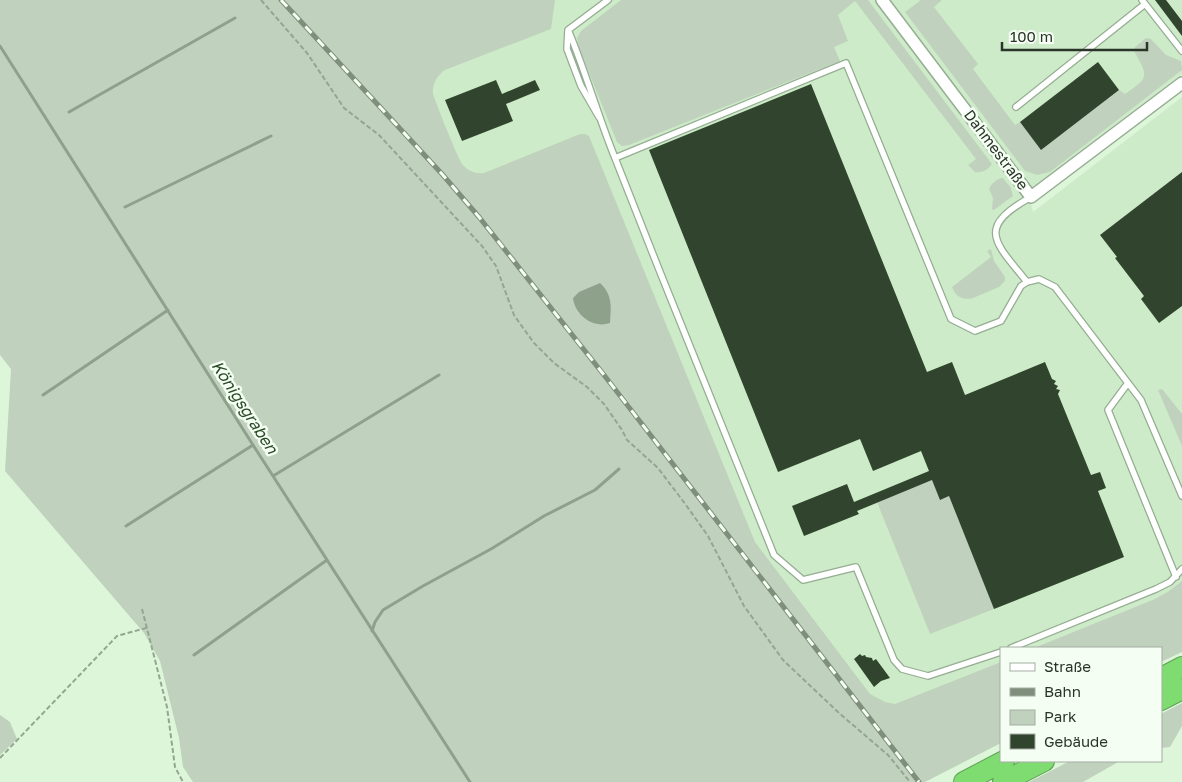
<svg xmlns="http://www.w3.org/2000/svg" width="1182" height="782" viewBox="0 0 1182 782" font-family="'Golos Text',sans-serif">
<rect width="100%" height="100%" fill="#ddf6d9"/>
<!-- built -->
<path fill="#cdebc8" d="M478,0H1182V74L1028,191L1033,212L1182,97V590L1082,648H1001V692L900,745L380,90Z"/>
<!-- green -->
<path fill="#c0d2bd" d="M0,0H555L551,29L445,70C438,75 432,83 433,93C434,99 459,161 463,165C468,171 476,174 484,173L580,134H585L589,136L755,542L870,694L885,702L895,704L1001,662V743L925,782H193L183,767L179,738L160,661L144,633L5,471L11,369L0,355Z
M621,0H868L992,164C988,170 982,173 975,172L968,165L976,159L855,1L838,15L848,41L834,47L840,61L629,145L622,146L617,142L579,48L577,38L581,31Z
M921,0H942L934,7L978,64L973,69L1015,125L1020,122L1041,149L1119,90L1125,94C1150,77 1148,76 1134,51L1135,47L1146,38L1151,39L1166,55L1181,61L1182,70L1050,172L1037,175L1025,171L905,12Z
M1003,178L1011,188L1013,196L994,210L992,209L993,198L989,189C991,184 997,178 1003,178Z
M991,249L994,261L1005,277V281L999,287L973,298C963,301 955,296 952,287L991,257L987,251Z
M1162,389L1182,414V446L1158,390Z
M932,480L940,499L949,496L994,609L930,634L877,502Z
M1182,581V652L1161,662V648H1034L1155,599L1169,591Z
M1182,703V726L1170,747L1161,748V714Z
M0,715L10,722L17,739L0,755Z
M1070,761H1120L1083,782H1029Z"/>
<!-- water -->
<path fill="#8ea28b" d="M600,283C613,295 611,308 610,323C593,329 575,315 573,298L579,292Z"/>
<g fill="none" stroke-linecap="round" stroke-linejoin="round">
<!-- stream -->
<path stroke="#8ea28b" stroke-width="3" d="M0,46L253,445L470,782
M69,112L235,18
M125,207L271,136
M43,395L168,310
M273,476L439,375
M126,526L253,445
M372,631L375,622L383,610L423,586L491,549L544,516L595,490L619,469
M194,655L327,560"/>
</g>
<!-- building -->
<path fill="#31452e" d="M1155,0H1166L1182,21V36Z
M1098,62L1119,90L1041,150L1020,122Z
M496,80L502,94L535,80L540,90L506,104L513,121L462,141L445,100Z
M811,84L927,372L952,362L965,395L1045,362L1052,379L1056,381L1054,384L1058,386L1056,389L1060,390L1058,394L1091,475L1100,472L1106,488L1098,491L1124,557L994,609L949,496L940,500L932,480L857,511L859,514L804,536L792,506L847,484L854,502L929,471L921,451L873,471L860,439L778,472L649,150Z
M1182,172V306L1159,323L1141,299L1144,296L1115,258L1117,257L1100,235Z
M860,654L862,656L865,655L866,657L872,658L873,661L876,659L890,678L881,681L874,687L854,659Z"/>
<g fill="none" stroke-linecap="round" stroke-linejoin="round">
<defs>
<path id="lane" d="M1142,0L1182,51
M569,32C586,73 598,116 615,158
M1016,107L1145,4
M599,117L581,86L567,49L568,30L608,0
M1027,282L1039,279L1055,287L1128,383L1108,410L1176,577
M1128,383L1141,400L1182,496
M1011,648L1156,589L1170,582L1182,569
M1001,652L928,676L902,669L894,660L856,567L803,580L774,555L658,267L615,158L846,63L951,319L975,331L1001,321L1021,286L1027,282C995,242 975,228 1031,197"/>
<path id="street" d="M882,0L1031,197L1182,83"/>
<path id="highway" d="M1161,678L1182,667
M1161,700L1182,689
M964,782L1004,761
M1003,782L1044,761"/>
</defs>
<!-- lane casing -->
<use href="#lane" stroke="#95ad92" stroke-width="8"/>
<!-- street casing -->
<use href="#street" stroke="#95ad92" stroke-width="14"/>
<!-- highway casing -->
<use href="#highway" stroke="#61a157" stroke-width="22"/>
<!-- path -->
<path stroke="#94a691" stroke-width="2" stroke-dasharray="5 2.5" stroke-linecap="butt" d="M261,0L307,53L344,108L379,135L482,246L496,266L514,315L521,325L534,343L554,363L587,387L604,404L622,430L627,440L658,468L686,505L708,536L744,606L783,660L839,713L888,755L910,782
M142,609L167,707L175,767L183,782
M0,758L117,636L146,628"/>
<!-- lane -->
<use href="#lane" stroke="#fff" stroke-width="5.5"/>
<!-- street -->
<use href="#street" stroke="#fff" stroke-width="11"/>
<!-- highway -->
<use href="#highway" stroke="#7edc70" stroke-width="20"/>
<defs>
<path id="rail" d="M281,0L442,174L479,217L604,375L919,782"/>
</defs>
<!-- rail casing -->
<use href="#rail" stroke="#7f8f7c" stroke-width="5"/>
<!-- rail -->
<use href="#rail" stroke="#f4fef3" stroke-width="3" stroke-dasharray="9" stroke-linecap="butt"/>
</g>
<g text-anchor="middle" stroke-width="5" stroke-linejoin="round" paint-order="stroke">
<!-- street labels -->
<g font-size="15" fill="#2b3429" stroke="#f4fef3">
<text transform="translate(996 150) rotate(53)" y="5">Dahmestraße</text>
</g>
<!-- water labels -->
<g font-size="16" font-style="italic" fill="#2a4a26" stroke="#f4fef3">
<text transform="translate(245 407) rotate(57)" y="6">Königsgraben</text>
</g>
</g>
<!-- legend -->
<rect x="1000" y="647" width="162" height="115" fill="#f4fef3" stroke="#a4ada2"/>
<rect x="1010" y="663" width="25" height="8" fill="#ffffff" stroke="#a4ada2"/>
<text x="1044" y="672" font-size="15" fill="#2b3429">Straße</text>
<rect x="1010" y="688" width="25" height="8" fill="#7f8f7c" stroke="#a4ada2"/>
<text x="1044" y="697" font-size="15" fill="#2b3429">Bahn</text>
<rect x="1010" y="710" width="25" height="15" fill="#c0d2bd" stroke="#a4ada2"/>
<text x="1044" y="722" font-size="15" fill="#2b3429">Park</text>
<rect x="1010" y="734" width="25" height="15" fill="#31452e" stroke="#a4ada2"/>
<text x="1044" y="747" font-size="15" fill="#2b3429">Gebäude</text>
<!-- scale -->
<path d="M1002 42v8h145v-8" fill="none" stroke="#2b3429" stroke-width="2.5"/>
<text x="1010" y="42" font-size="15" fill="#2b3429" stroke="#f4fef3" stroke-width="4" paint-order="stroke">100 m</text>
</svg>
